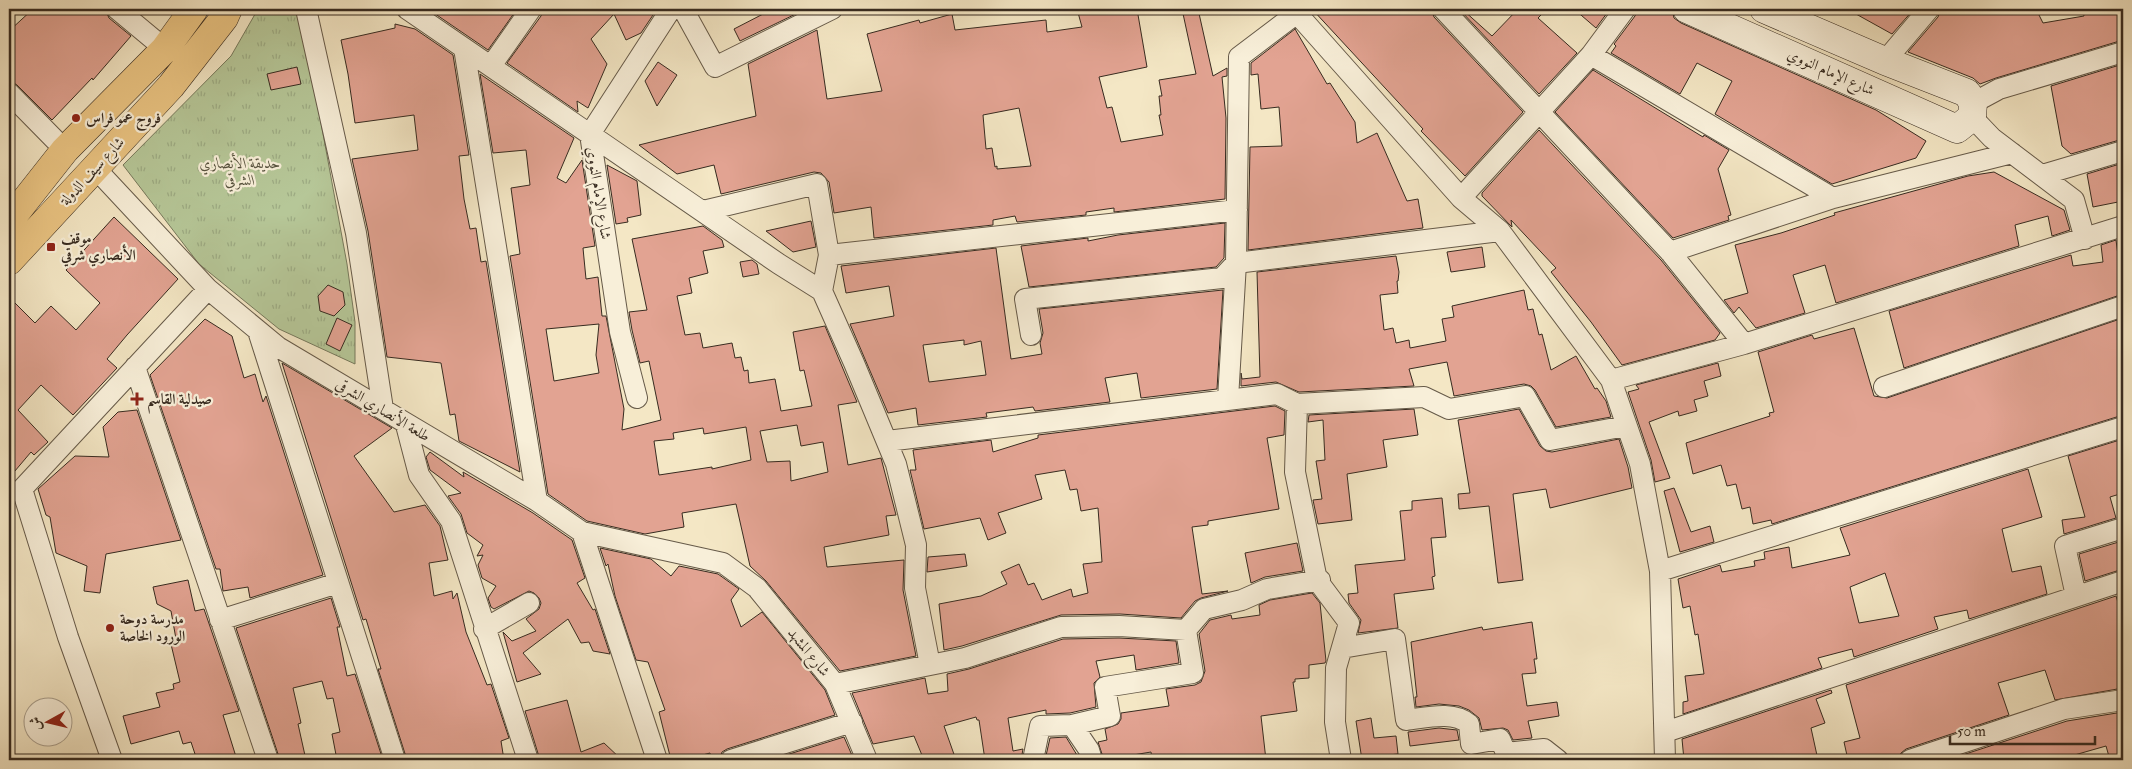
<svg xmlns="http://www.w3.org/2000/svg" width="2132" height="769" viewBox="0 0 2132 769" font-family="'IM FELL Double Pica',Amiri,serif">
<defs>
<pattern id="park-tufts" width="24" height="20" patternUnits="userSpaceOnUse" patternTransform="scale(1.25)"><rect width="24" height="20" fill="#b6c798"/><path d="M3 7l-1-3M5 7V3M7 7l1-3M15 17l-1-3M17 17v-4M19 17l1-3" fill="none" stroke="#9dab83"/></pattern>
</defs>
<rect width="100%" height="100%" fill="#f4e7c5"/>
<filter id="stains"><feTurbulence type="fractalNoise" baseFrequency=".004" numOctaves="4"/><feColorMatrix values="0 0 0 0 .2 0 0 0 0 .09 0 0 0 0 .02 0 0 0 .5 -.17"/></filter>
<radialGradient id="worn" r=".72"><stop offset=".6" stop-color="#630" stop-opacity="0"/><stop offset="1" stop-color="#630" stop-opacity=".3"/></radialGradient>
<!-- park -->
<path fill="url(#park-tufts)" stroke="#76795c" d="M258,9H300L347,264L355,322V364L279,329L199,264L123,165L231,56Z"/>
<!-- building -->
<path fill="#e2a392" stroke="#372b20" fill-rule="evenodd" d="M33,9H105L109,18L131,36L93,80L92,78L52,120L17,85L9,80V31Z
M428,9H517L488,50Z
M543,9H657L641,33L626,40L614,14L591,39L607,64L588,108L577,101L578,112L507,63L541,16Z
M776,9H806L740,41L734,29L765,13V11Z
M1077,9H1137L1147,67L1099,77L1107,108L1112,107L1121,142L1163,135L1159,115H1161L1159,96H1162L1159,80L1196,74L1182,9H1198L1213,76L1227,68V76L1222,77L1226,118L1225,199L1114,212V208L1086,212V215L1017,222L1015,216L993,220V225L874,238L871,207L834,213L829,182L821,173L814,172L721,194L714,165L677,174L639,145L756,116L748,64L817,30L827,99L882,91L867,34L919,20L920,23L952,14L955,30L1046,20L1047,32L1082,27ZM1019,108L1031,166L997,169V166L995,167L992,148L986,149L983,115Z
M1312,9H1431L1434,17L1523,112L1465,176L1421,131L1423,129Z
M1459,9H1462L1492,36L1518,9H1547L1538,18L1577,53L1539,94Z
M1574,9H1610L1596,28Z
M1637,9H1672L1674,18L1681,23L1876,110L1926,141L1916,158L1832,184L1715,114L1732,81L1697,63L1680,94L1611,53L1616,46L1614,44L1635,16Z
M1847,9H1914L1892,34Z
M1941,9H2036L2043,23L2084,16L2083,9H2123V40L1996,78L1980,84L1973,78L1908,52L1938,17Z
M395,24L415,29L453,55L469,155L459,156L464,199L470,229L476,228L481,262L486,261L520,472L459,441L455,414L450,415L441,363L387,357L368,231L352,159L418,150L414,115L355,123L348,74L341,40L395,28Z
M1295,29L1327,84L1330,83L1355,122L1357,143L1377,133L1407,201L1418,199L1423,228L1248,250L1250,147L1282,146L1279,107L1261,109L1258,74L1251,75V63Z
M658,62L677,75L657,106L645,81Z
M2123,64V112H2119L2123,139L2071,154L2062,146L2051,86Z
M297,67L301,84L271,90L267,74Z
M1593,70L1703,137L1704,135L1729,150L1718,169L1731,215L1728,216L1729,220L1673,238L1555,112Z
M480,74L574,138L557,178L566,183L582,160L595,246L583,248L586,279L598,277L602,316H606L624,409L622,430L661,420L649,361L640,363L632,330L629,312L647,310L632,239L703,226L722,240L724,247L703,251L708,273L689,278L692,293L677,296L685,335L700,333L703,348L732,343L735,358L741,357L744,371L748,370L749,383L775,379L781,411L812,406L804,370L800,371L793,332L825,326L857,402L838,405L848,465L881,458L896,515L886,516L889,535L824,547L827,567L904,560L903,590L916,656L840,671L766,581L750,566L736,504L682,513L684,527L645,534L587,521L548,494L510,256L520,254L511,188L530,185L526,150L493,153ZM599,324L596,355L599,373L554,381L546,329ZM797,425L801,446L823,442L828,472L791,481L790,461L767,462L760,431ZM746,427L751,460L712,469V467L659,475L654,441L674,439L673,433L703,428L704,434Z
M1539,130L1661,260L1720,333L1715,340L1622,365L1591,322L1551,272L1556,268L1511,220L1512,227L1482,196V193Z
M2123,163V201L2093,207L2087,174Z
M607,165L637,181L641,215L627,218L628,222L616,224Z
M1994,172L2064,210L2070,230L2052,236L2048,216L2015,225L2019,246L1836,303L1825,265L1793,275L1805,313L1756,328L1739,307L1734,313L1724,300L1748,293L1735,245L1781,233L1835,215L1834,213L1968,176Z
M114,217L178,279L127,335L107,359L117,368L73,415L41,385L18,410L48,442L34,455L31,452L9,478V297L35,323L51,306L76,330L100,303L66,270Z
M811,221L816,247L793,252L766,231Z
M1225,223L1224,258L1216,267L1029,287L1021,246L1088,238V241L1118,235Z
M2116,240L2123,294L1904,368L1889,311L2071,255L2073,266L2103,262L2101,245Z
M1482,247L1485,267L1451,272L1447,252Z
M996,248L1011,359L1042,354L1040,343L1043,333L1039,309L1223,290L1217,389L1141,398L1137,373L1105,378L1110,402L1035,411L1033,407L986,413L987,417L918,425L916,408L888,413L850,324L894,316L889,286L846,293L841,266ZM964,340V345L981,341L986,375L929,382L923,345Z
M1396,256L1399,272L1398,281H1397L1398,293L1380,295L1384,330L1393,328L1396,343L1409,340L1410,348L1446,341L1442,319L1454,317L1452,306L1524,290L1528,310L1533,309L1539,335L1542,334L1551,370L1576,356L1595,389L1597,388L1606,401L1611,417L1556,427L1535,390L1531,386L1524,384L1454,396L1447,362L1409,369L1414,386L1299,392L1276,382L1241,386V373L1242,379L1260,377L1257,272Z
M752,260L757,264L759,274L743,277L740,262Z
M328,285L343,292L345,305L334,316L320,311L318,296Z
M337,318L352,325L340,351L326,344Z
M2123,318V415L1772,524L1771,520L1753,524L1750,507L1742,509L1736,484L1727,486L1721,465L1693,474L1686,443L1770,416L1769,413L1774,412L1758,352L1812,335L1814,339L1854,328L1874,396L1887,398Z
M205,319L232,336L244,378L255,374L263,402L266,396L323,575L250,598L248,587L223,591L220,569H216L150,375Z
M282,363L392,428L354,456L394,512L425,505L440,526L448,560L429,563L434,596L452,591L453,599L457,593L466,632L487,685L491,684L509,738L501,741L504,760H407L378,669H381L366,619L363,620Z
M1718,363L1721,376L1704,381L1708,396L1694,400L1697,411L1679,416L1678,411L1649,422L1670,478L1655,482L1651,460L1628,392L1639,389L1636,385Z
M1275,406L1285,411L1284,435L1267,438L1279,509L1208,521V525L1192,527L1202,594L1228,591L1201,598L1195,601L1181,618L1120,614L1061,615L962,646L944,650L939,604L981,596L1007,584L1001,572L1019,564L1028,585L1034,583L1042,600L1071,589L1073,597L1088,593L1083,564L1102,562L1098,508L1081,511L1077,489L1070,490L1065,470L1035,475L1042,499L998,513L1006,533L988,540L980,518L924,529L910,470H916L913,450L991,440L993,452L1038,438V435Z
M1414,409L1418,435L1383,440L1387,467L1347,474L1352,520L1318,524L1313,500L1322,499L1316,461L1325,460L1323,420L1308,422L1309,415Z
M1519,409L1540,446L1546,451L1552,452L1619,439L1628,467L1632,488L1550,508L1546,489L1513,494L1523,580L1498,583L1489,506L1459,509L1458,494L1470,493L1458,420Z
M137,410L181,540L106,554L100,593L84,591L87,566L56,553L50,517L46,515L38,489L75,456L109,457L103,427L118,412Z
M2123,439V493L2110,497L2116,518L2064,534L2062,520L2085,517L2068,456Z
M430,452L464,477L463,472L533,513L572,540L585,578L577,583L593,610L595,609L610,654L593,651L589,642L581,643L568,619L523,653L541,674L517,682L503,632L512,641L536,631L526,619L539,609L541,603L539,598L534,593L529,591L494,609L491,607L488,598L496,586L482,578L478,565L483,555L477,556L483,545L467,533L461,514L448,496L461,493L430,470L426,457Z
M2028,469L2042,517L2002,529L2012,572L2041,566L2047,594L1969,619L1967,610L1934,617L1938,629L1854,657L1852,649L1818,658L1822,668L1683,714V702L1688,701L1685,676L1704,674L1698,634L1695,635L1690,606L1683,608L1678,579L1720,565L1722,572L1755,566L1754,561L1765,559L1764,552L1789,547L1792,568L1850,555L1840,528ZM1885,573L1899,616L1859,623L1850,587Z
M1674,488L1691,532L1710,526L1714,542L1680,552L1664,491Z
M1442,498L1446,537L1431,538L1435,576L1432,577L1434,589L1394,594L1398,628L1358,633L1361,620L1349,603L1348,594L1358,593L1355,565L1405,560L1400,511L1412,510V501Z
M2122,541L2123,569L2085,581L2079,554Z
M1297,543L1303,571L1265,577L1251,583L1245,553Z
M600,548L651,559L671,576L679,566L718,574L739,589L731,600L741,627L762,612L825,690L835,715L727,749L722,752L719,760H711L710,753L684,760H671L659,712L665,710L648,662L636,660L615,596L608,564L606,566Z
M965,554L967,566L927,572L928,557Z
M188,580L195,611L204,609L239,711L223,715L237,760H197L191,742L183,744L179,731L131,744L123,716L160,707L156,693L174,689L173,684L180,682L170,640L176,639L171,611L157,604L153,587Z
M1312,593L1320,603L1326,661L1325,663L1309,665V678L1295,679V682H1293L1297,711L1261,716L1266,760H1152L1151,752L1121,757L1122,760H1104L1098,742L1107,740L1105,729L1118,724L1121,719V713L1169,706L1166,689L1195,685L1201,682L1205,671L1199,634L1210,620L1231,615L1232,619L1260,615L1259,605L1270,600Z
M2116,596L2123,619V688L2055,700L2045,670L1998,683L2009,715L1906,749L1901,753L1898,760H1848L1844,742L1860,738L1846,685Z
M331,598L340,627H337L347,676L355,674L383,760H337L332,734L340,732L333,698L327,699L322,681L293,688L301,723L298,724L306,760H280L236,628Z
M1532,622L1537,659H1534L1536,673L1522,674L1527,706L1557,702L1559,716L1528,721L1532,738L1513,740L1508,730L1503,728L1482,730L1479,718L1469,710L1459,706L1439,704L1416,707L1415,697H1417L1411,642L1482,627L1483,630Z
M1119,638L1176,641L1179,663L1136,670L1134,655L1096,661L1100,677L1094,683L1096,707L1070,713L1046,714V710L1008,718L1013,751L1023,749L1021,760H985L979,720H977L976,717L944,726L956,760H924L914,736L873,744L852,693L925,678L928,694L948,691L947,674L969,669L1063,639Z
M1831,690L1832,693L1816,699L1825,723L1811,728L1818,760H1684L1682,739Z
M567,700L581,752L604,743L622,760H540L525,711Z
M2123,712V760H2110L2106,746L2057,760H1947L2067,721Z
M1371,718L1374,738L1396,736L1398,754L1388,755L1389,760H1362L1356,721Z
M1439,728L1457,730L1459,740L1410,746L1408,732Z
M844,737L854,760H770Z
M1066,737L1080,760H1045L1050,738Z"/>
<g fill="none" stroke-linecap="round" stroke-linejoin="round">
<defs>
<path id="street" d="M117,9L165,49
M306,9L356,233L383,409
M407,9L779,264L822,291L854,363L896,464L916,545L915,588L930,665
M683,9L715,67L832,9
M1293,9L1461,198L1500,231L1611,380L1640,464L1660,571L1665,760
M1443,9L1670,252L1744,344
M464,48L537,501
M1591,55L1833,198
M1885,61L1929,9
M491,66L531,9
M9,93L65,150
M1973,103L1999,89L2123,52
M1972,117L1992,138L2074,200L2085,239
M95,168L208,289L278,347L537,501L582,532L723,563L757,588L835,684L867,760
M2042,175L2123,151
M1461,198L1591,55L1625,9
M703,211L817,184L829,255L822,291
M1670,252L1833,198L2012,153
M829,255L1237,210
M258,331L395,760
M1031,335L1025,299L1222,278L1236,263L1500,231
M135,367L268,760
M1611,380L1744,344L2123,226
M1884,387L2123,306
M637,398L620,332L590,134L671,9
M1228,399L1236,263L1239,57L1297,13
M1297,404L1295,472L1317,580L1349,623L1336,668L1335,722L1341,760
M406,425L419,475L451,521L528,760
M887,441L1277,394L1297,404L1424,397L1449,409L1525,396L1550,440L1626,426
M582,532L657,760
M1660,571L2123,427
M2076,596L2065,546L2123,528
M220,620L338,583
M484,629L529,603
M1342,648L1395,639L1406,720C1425,718 1453,710 1469,724L1471,744L1500,739L1506,753L1544,749L1558,760
M835,684L965,658L1061,627L1119,626L1186,630
M1072,725L1089,750L1092,760
M1665,732L2123,581
M112,760L68,637L22,489L208,289
M731,760L852,722
M1033,760L1040,726L1072,725L1110,716L1105,687L1193,673L1186,630L1204,609L1242,600L1267,589L1320,580
M1910,760L2064,709L2123,700"/>
<path id="secondary" d="M1687,9L1957,129L1972,117L1973,103L1967,93L1885,61L1764,9"/>
<path id="primary" d="M9,221L65,150L165,49L194,9
M9,261L171,86L224,18L228,9"/>
</defs>
<!-- street casing -->
<use href="#street" stroke="#665a49" stroke-width="22"/>
<!-- secondary casing -->
<use href="#secondary" stroke="#372b20" stroke-width="29"/>
<!-- primary casing -->
<use href="#primary" stroke="#372b20" stroke-width="29"/>
<!-- street -->
<use href="#street" stroke="#f8efd9" stroke-width="20"/>
<!-- secondary -->
<use href="#secondary" stroke="#f8efd9" stroke-width="28"/>
<!-- primary -->
<use href="#primary" stroke="#eac482" stroke-width="28"/>
</g>
<!-- markers -->
<g fill="#8f2418" stroke="#f8efd9" stroke-width="2">
<circle cx="76" cy="118" r="5"/>
<rect x="46" y="242" width="10" height="10" rx="2.5"/>
<path d="M134.5 391.5h5v5h5v5h-5v5h-5v-5h-5v-5h5z"/>
<circle cx="110" cy="628" r="5"/>
</g>
<g text-anchor="middle" stroke-width="4.5" stroke-linejoin="round" paint-order="stroke">
<!-- street labels -->
<g font-size="15" fill="#372b20" stroke="#f8efd9">
<text transform="translate(1831 72) rotate(24)" y="5">شارع الإمام النووي</text>
<text transform="translate(92 171) rotate(-47)" y="5">شارع سيف الدولة</text>
<text transform="translate(599 193) rotate(81)" y="5">شارع الإمام النووي</text>
<text transform="translate(383 410) rotate(31)" y="5">طلعة الأنصاري الشرقي</text>
<text transform="translate(809 652) rotate(51)" y="5">شارع المشهد</text>
</g>
<!-- poi labels -->
<g font-size="15" font-weight="bold" fill="#372b20" stroke="#f8efd9" text-anchor="start">
<text x="86" y="123">فروج عمو فراس</text>
<text x="61" y="243">موقف<tspan x="61" dy="17">الأنصاري شرقي</tspan></text>
<text x="147" y="404">صيدلية القاسم</text>
<text x="120" y="624">مدرسة دوحة<tspan x="120" dy="17">الورود الخاصة</tspan></text>
</g>
<!-- park labels -->
<g font-size="15" font-style="italic" fill="#57523e" stroke="#f8efd9">
<text x="240" y="168">حديقة الأنصاري<tspan x="240" dy="17">الشرقي</tspan></text>
</g>
</g>
<!-- margin -->
<rect width="2132" height="769" fill="none" stroke="#f4e7c5" stroke-width="30"/>
<rect x="10" y="10" width="2112" height="749" fill="none" stroke="#372b20" stroke-width="2.5"/>
<rect x="15" y="15" width="2102" height="739" fill="none" stroke="#372b20"/>
<!-- north arrow -->
<g transform="translate(48 722) rotate(262)"><circle r="24" fill="#f8efd9" stroke="#aba18f"/>
<path d="M0-4L9 19L0 12L-9 19Z" fill="#8f2418"/>
<text y="-8" font-size="14" font-weight="bold" text-anchor="middle" fill="#372b20">ش</text>
</g>
<!-- scale -->
<path d="M1950 736v8h145v-8" fill="none" stroke="#372b20" stroke-width="2.5"/>
<text x="1957" y="736" font-size="15" fill="#372b20" stroke="#f8efd9" stroke-width="4" paint-order="stroke">50 m</text>
<rect width="100%" height="100%" filter="url(#stains)"/>
<rect width="100%" height="100%" fill="url(#worn)"/>
</svg>
